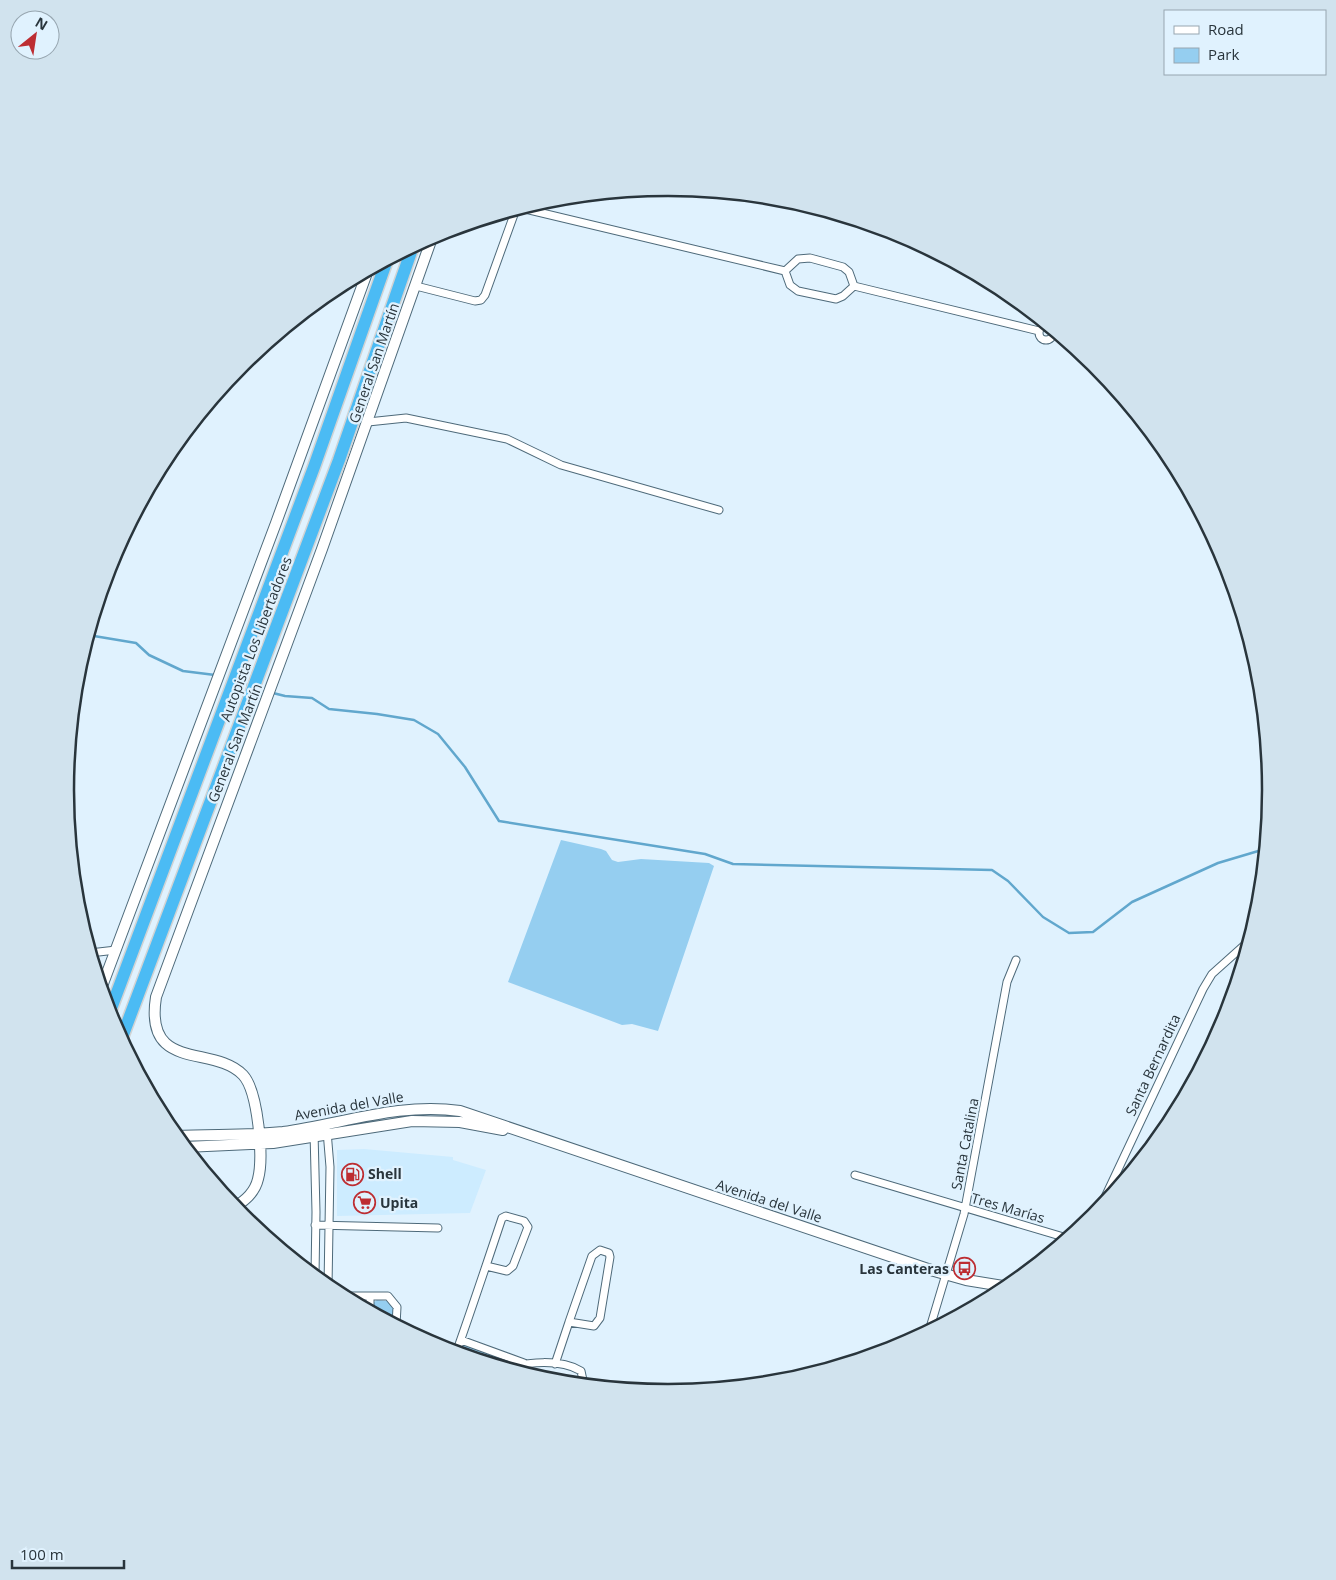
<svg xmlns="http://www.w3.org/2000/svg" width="1336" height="1580" viewBox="0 0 1336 1580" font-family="'Open Sans',sans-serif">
<rect width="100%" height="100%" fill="#e0f2fe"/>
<!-- built -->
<path fill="#cdecff" d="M364,1149L453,1157V1160L486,1170L470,1213L337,1216V1150Z"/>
<!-- green -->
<path fill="#95cef0" d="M561,840L601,849L606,851L612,860L618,862L641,859L709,863L714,866L658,1031L632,1024L622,1025L508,982Z
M377,1300L387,1301L395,1308L394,1324L373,1313L374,1302Z
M463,1343L512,1362L495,1365L459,1354Z"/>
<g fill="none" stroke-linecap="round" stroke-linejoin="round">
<!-- stream -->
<path stroke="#61a7cd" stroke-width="2.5" d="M88,635L136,643L149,655L183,671L215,675
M237,682L251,686
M273,693L285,696L312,698L329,709L377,714L414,720L438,734L465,767L499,821L705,854L733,864L992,870L1008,881L1043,917L1069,933L1093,932L1132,902L1218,863L1265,849"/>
<defs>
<path id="street" d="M521,208L785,271
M785,271L798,259L810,258L843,267L849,272L854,286
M785,271L790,285L798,291L836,299L843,296L854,286
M416,286L475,301L481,300L485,295L516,209
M854,286L1039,331
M1039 333a7 7 0 1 1 14 0a7 7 0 1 1-14 0Z
M368,422L406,418L507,439L561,465L719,510
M90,953L116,950
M327,1131L330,1167L328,1287
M314,1132L316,1212L315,1276
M855,1175L1067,1238
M1098,1212L1203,989L1212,974L1250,940
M315,1225L438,1228
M600,1250L609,1253L610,1257L600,1318L594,1326L569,1322L592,1256Z
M342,1296H388L397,1307L396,1325
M370,1311V1297
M929,1331L964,1214L1007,982L1016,960
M461,1340L524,1363
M456,1353C472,1308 487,1263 502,1218L506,1216L524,1221L528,1227L513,1266L507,1271L486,1266
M555,1364L569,1322
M504,1367C528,1363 559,1358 581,1371L584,1385"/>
<path id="secondary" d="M101,989L276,523L368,270
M176,1136C211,1134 247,1136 283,1132C342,1124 400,1102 460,1111L934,1271L966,1280L1009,1287
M185,1147L273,1143L412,1121L460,1122L503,1130
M234,1207C245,1201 255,1192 258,1179C264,1158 258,1091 243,1075C213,1044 144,1073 156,997L322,549L433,235"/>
<path id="highway" d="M109,1014L314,467L387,260
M121,1040L339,460L413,246"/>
</defs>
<!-- street casing -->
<use href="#street" stroke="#4e6a7a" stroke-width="9"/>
<!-- secondary casing -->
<use href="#secondary" stroke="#4e6a7a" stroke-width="12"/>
<!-- highway casing -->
<use href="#highway" stroke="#d0d3d4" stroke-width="15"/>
<!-- street -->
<use href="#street" stroke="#fff" stroke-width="7"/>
<!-- secondary -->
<use href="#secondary" stroke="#fff" stroke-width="10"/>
<!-- highway -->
<use href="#highway" stroke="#4bbbf4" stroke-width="12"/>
</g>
<!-- icons -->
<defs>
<symbol id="fuel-ring" viewBox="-11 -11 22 22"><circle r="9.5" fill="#e0f2fe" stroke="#bd2d32" stroke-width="1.5"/><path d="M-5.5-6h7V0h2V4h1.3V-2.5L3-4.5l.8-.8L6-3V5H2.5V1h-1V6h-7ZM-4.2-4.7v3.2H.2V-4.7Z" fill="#bd2d32"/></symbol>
<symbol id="supermarket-ring" viewBox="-11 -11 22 22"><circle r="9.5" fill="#e0f2fe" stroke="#bd2d32" stroke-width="1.5"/><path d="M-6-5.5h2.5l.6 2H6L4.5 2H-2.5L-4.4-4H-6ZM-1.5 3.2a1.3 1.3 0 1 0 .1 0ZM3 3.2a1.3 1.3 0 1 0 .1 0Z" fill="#bd2d32"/></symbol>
<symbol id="bus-ring" viewBox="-11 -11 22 22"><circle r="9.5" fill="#e0f2fe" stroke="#bd2d32" stroke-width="1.5"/><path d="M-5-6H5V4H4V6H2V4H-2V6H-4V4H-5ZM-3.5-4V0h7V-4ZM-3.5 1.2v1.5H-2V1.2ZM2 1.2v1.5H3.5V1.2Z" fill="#bd2d32"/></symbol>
</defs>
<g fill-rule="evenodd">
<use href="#fuel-ring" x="340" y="1162" width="25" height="25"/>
<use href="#supermarket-ring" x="352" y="1190" width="25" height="25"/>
<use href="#bus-ring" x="952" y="1256" width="25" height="25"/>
</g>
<g text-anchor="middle" stroke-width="4.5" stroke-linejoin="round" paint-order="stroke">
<!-- street labels -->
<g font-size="14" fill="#29353c" stroke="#e0f2fe">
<text transform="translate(374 363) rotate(-71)" y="5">General San Martín</text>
<text transform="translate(256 639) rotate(-69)" y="5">Autopista Los Libertadores</text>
<text transform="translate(235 743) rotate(-69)" y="5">General San Martín</text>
<text transform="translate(1153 1065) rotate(-65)" y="5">Santa Bernardita</text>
<text transform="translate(349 1106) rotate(-10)" y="5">Avenida del Valle</text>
<text transform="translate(965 1144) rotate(-79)" y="5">Santa Catalina</text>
<text transform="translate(769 1201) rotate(18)" y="5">Avenida del Valle</text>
<text transform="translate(1008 1208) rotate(16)" y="5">Tres Marías</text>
</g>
<!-- poi labels -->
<g font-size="14" font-weight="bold" fill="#29353c" stroke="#e0f2fe" text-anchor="start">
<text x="368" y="1179">Shell</text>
<text x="380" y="1208">Upita</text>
<text x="949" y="1274" text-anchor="end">Las Canteras</text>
</g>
</g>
<!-- crop -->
<path d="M0 0H1336V1580H0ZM74 790a594 594 0 1 1 1188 0a594 594 0 1 1-1188 0Z" fill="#d1e3ee" fill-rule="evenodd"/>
<path fill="none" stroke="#29353c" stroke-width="2.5" d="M74 790a594 594 0 1 1 1188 0a594 594 0 1 1-1188 0Z"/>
<!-- legend -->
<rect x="1164" y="10" width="162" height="65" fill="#e0f2fe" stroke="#97a6b0"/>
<rect x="1174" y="26" width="25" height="8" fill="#ffffff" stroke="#97a6b0"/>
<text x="1208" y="35" font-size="15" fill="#29353c">Road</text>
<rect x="1174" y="48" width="25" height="15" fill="#95cef0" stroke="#97a6b0"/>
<text x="1208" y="60" font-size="15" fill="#29353c">Park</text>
<!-- north arrow -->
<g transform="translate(35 35) rotate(30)"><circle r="24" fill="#e0f2fe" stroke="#97a6b0"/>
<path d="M0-4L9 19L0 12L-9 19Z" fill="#bd2d32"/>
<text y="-8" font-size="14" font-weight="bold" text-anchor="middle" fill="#29353c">N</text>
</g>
<!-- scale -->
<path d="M12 1560v8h112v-8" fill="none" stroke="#29353c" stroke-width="2.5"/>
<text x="20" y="1560" font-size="15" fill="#29353c" stroke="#e0f2fe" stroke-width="4" paint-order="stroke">100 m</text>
</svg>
